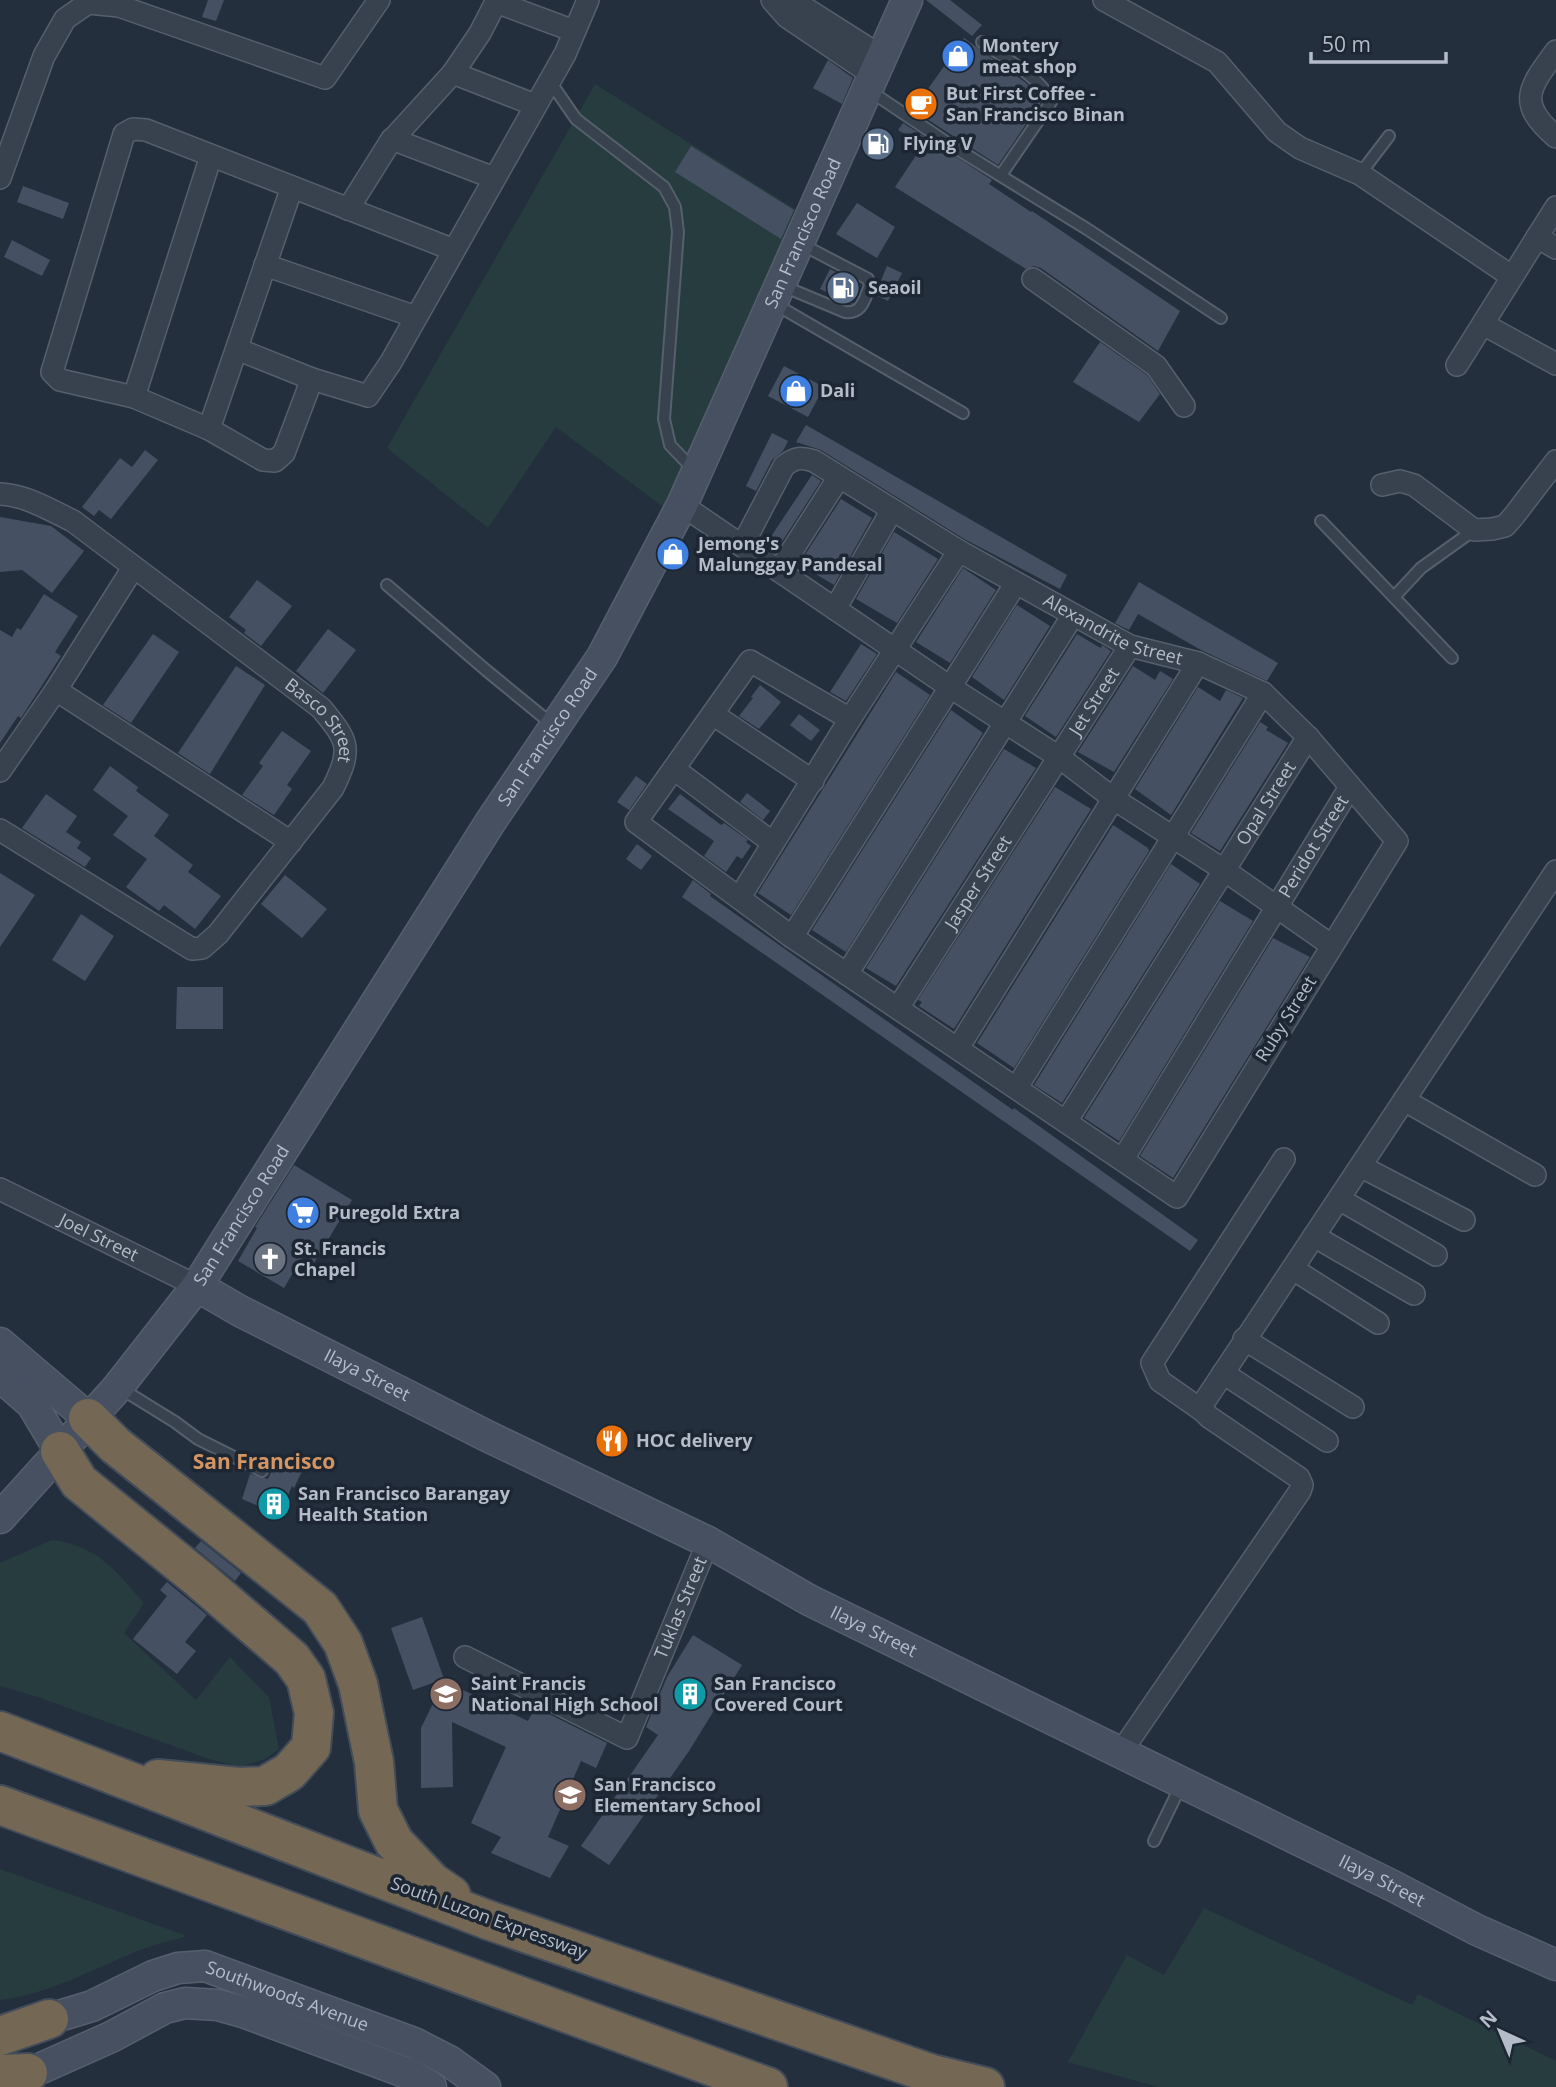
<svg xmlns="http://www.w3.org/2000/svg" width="1556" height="2087" viewBox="0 0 1556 2087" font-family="'Open Sans',sans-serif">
<rect width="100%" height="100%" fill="#242f3e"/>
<!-- green -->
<path fill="#263c3f" d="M595,84L800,212L670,512L556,427L488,528L387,448Z
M52,1540C97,1545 116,1571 144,1603L124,1633L196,1700L230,1657L269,1697L279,1749L265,1759L240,1767L209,1759L38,1697L0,1686V1563Z
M0,1869L187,1936C172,1941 155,1944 140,1950C93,1969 50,1994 0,2000Z
M1204,1908L1412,2005L1418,1994L1556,2061V2087H1158L1068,2062L1127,1955L1164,1975Z"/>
<!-- building -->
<path fill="#455162" d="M208,0H224L216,21L202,17Z
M926,0H950L982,25L972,36Z
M964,38L1026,83L1042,101L998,165L913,110Z
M828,60L853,78L842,104L813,88Z
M903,123L992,180L989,184L1031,212L1032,211L1180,311L1158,351L1041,268L1034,266L1026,269L895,187L923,145L898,130Z
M691,146L794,210L781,239L675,172Z
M23,186L69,203L63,219L17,202Z
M857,203L895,227L877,258L836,234Z
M12,240L50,260L42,276L4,257Z
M887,266L902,273L888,301L875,295Z
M830,269L861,285L852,304L820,289Z
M1100,342L1147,375L1160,394L1139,422L1073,382Z
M784,366L824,387L808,417L768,396Z
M806,425L1067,575L1060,589L966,540L821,450L796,442Z
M772,433L788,441L783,451L772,460L756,491L746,486Z
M145,450L158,460L111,519L99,510L94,516L82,507L120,458L132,467Z
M812,475L821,481L776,551L766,544Z
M841,499L872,518L834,585L799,564Z
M0,517L51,526L84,551L52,593L22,570L0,572Z
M894,532L938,559L897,623L856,599Z
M963,568L996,590L950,663L916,642Z
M257,580L292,606L261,646L244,633L246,630L229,617Z
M1139,582L1278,663L1267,681L1201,650L1138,614L1129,630L1115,623Z
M44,594L78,616L55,652L61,656L21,718L18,716L0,743V630L12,637L17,628L21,630Z
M1017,605L1050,626L1004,700L972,677Z
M328,629L356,650L323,693L296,671Z
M153,634L179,652L131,723L103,705Z
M1077,634L1097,646L1101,648L1102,645L1111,651L1056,737L1025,716Z
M861,644L877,654L846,701L830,692Z
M236,666L265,685L210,774L178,753Z
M1133,666L1155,680L1160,671L1173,679L1114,772L1078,752Z
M896,672L930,695L791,915L758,893Z
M760,685L781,702L759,729L739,716L753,698L751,697Z
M1198,687L1220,701L1226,690L1243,698L1171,815L1135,789Z
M951,710L983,733L846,952L812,930Z
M799,714L820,730L811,741L790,725Z
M1260,722L1268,727L1266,730L1288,743L1220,851L1191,833Z
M282,731L311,751L287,785L292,789L274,815L242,795L263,766L259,763Z
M1004,749L1036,768L896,986L866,968Z
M110,766L138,787L136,791L169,815L154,836L193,865L188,872L221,896L195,929L164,905L159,911L126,887L147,859L113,835L128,816L93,790Z
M636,776L647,784L629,810L617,802Z
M1055,787L1091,809L954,1029L919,1006L922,1002L918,1000Z
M747,793L770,811L763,820L740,802Z
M46,794L77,816L66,832L81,842L77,848L91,858L85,867L22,828Z
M680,794L721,825L724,823L748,840L746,842L751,846L742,859L737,856L726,872L704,856L714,841L668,809Z
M1113,825L1148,848L1149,851L1014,1068L977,1043Z
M637,844L652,856L641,870L626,859Z
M1171,864L1200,884L1062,1103L1034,1085Z
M0,873L35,895L0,947Z
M285,875L327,909L302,938L261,904Z
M693,880L711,894L710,896L813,969L1013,1110L1014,1108L1198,1240L1190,1251L682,897Z
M1220,901L1253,921L1119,1141L1084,1118Z
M81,914L114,936L85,981L52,960Z
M1273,938L1310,957L1173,1178L1140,1156Z
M177,987H223V1029H176Z
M294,1165L352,1200L314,1263L303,1256L284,1288L238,1261L257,1228L255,1227Z
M279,1455L304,1467L294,1488L292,1486L280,1515L242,1499L250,1474L268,1479Z
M201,1541L241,1573L235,1581L195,1548Z
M167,1582L207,1615L185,1642L196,1651L177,1674L133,1639L167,1596L160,1590Z
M422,1617L444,1679L413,1690L391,1628Z
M693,1635L742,1665L689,1751L609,1865L581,1846L658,1735L646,1727L667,1677Z
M444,1681L528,1721L535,1707L607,1743L596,1768L581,1761L548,1837L569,1846L550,1878L491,1853L501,1837L471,1823L506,1747L452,1722L453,1787L421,1788V1728Z"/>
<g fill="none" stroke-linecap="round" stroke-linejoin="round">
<defs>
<path id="lane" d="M982,42C1001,56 1045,80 1051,102L1001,175
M549,80L576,119L664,187L675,207L678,232L664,419L670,445L695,471
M870,91L949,144L1087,229L1221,318
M1360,174L1389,136
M783,286L845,312C862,314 864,300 870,286L868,279L801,244
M773,303L963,413
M1321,521L1452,658
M387,585L487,671L553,725
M1394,597L1421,568L1474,530
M120,1388L175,1422L198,1439L262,1471
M1154,1841L1182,1783"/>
<g id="street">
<path d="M772,0L787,17L873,75"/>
<path d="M782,0L797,3L882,57"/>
<path d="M1104,0L1217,62L1277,132L1300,148L1360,174L1511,276"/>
<path d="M496,2L574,31"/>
<path d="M1556,51C1529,88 1516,103 1556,137"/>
<path d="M453,73L535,105"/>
<path d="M392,139L494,178"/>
<path d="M0,178L44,56L65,19L88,3L119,6L325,78L379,0"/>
<path d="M348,209L390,142L453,73L480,33L497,0"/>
<path d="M1537,237L1556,248"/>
<path d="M454,250L146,130L133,129L124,134L52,372L60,380L134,397L209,429L263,460L275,461L284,453L312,379L368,396L391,362L565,54L588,0"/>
<path d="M265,265L416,317"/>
<path d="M1033,279L1156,366L1184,406"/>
<path d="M1483,324L1556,364"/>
<path d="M237,349L312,379"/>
<path d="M1457,365L1556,207"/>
<path d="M134,397L211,156"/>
<path d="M209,429L292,187"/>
<path d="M1382,485L1400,481L1414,485L1474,530L1492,529L1505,526L1513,517L1556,461"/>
<path id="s1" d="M0,494C26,495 50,510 73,521L321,708C348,741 353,747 333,788L218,934L202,948L192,949L0,830"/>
<path d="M682,505L950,687L1059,757L1114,799L1224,870L1331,945"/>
<path id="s2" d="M742,546L784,466C796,457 801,457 814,461L959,551L1130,646L1198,663L1263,693L1308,737L1397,841L1177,1197L792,937L636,822L750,661L850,719"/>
<path d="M779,571L839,477"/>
<path d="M835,609L892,510"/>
<path d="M56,690L291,842"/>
<path d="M714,715L813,781"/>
<path d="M674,769L773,843"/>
<path d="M0,771L56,690L133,568"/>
<path d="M740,897L850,719L959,551"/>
<path d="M792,937L1016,583"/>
<path d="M847,974L1073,615"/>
<path id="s3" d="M898,1008L1130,646"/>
<path d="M958,1048L1198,663"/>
<path d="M1017,1087L1263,693"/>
<path d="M1404,1100L1535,1175"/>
<path id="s4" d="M1067,1120L1308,737"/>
<path id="s5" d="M1123,1159L1350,787"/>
<path d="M1362,1167L1464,1220"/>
<path id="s6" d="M0,1189L197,1286"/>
<path d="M1339,1199L1436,1255"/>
<path d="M1314,1236L1414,1294"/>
<path d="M1293,1269L1378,1323"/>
<path d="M1244,1339L1353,1407"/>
<path d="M1223,1373L1327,1441"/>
<path d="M1203,1411L1160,1381L1152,1363L1284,1159"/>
<path id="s7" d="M465,1657L627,1738L708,1542"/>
<path d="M1121,1752L1300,1491L1302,1485L1299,1478L1209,1417L1203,1411L1202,1405C1321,1228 1437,1049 1556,871"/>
</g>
<g id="secondary">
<path id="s8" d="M197,1286L240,1311L487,1436L708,1542L809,1600L1393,1886L1477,1930L1556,1965"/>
<path d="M0,1343L88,1418"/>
<path d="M0,1376L32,1404L60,1451"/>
<path id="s9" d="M0,1518L118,1387L197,1286L491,821L602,657L682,505L907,0"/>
<path id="s10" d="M28,2022L49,2019L92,2006L153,1976L178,1968L205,1966L414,2043L449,2061L485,2087"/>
<path d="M10,2082L111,2037L165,2008L185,2003L218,2005L243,2012L407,2073L431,2087"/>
</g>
<path id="highway" d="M88,1418L115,1445L320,1608L343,1643L358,1684L374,1762L378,1810L394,1842L432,1882L451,1895
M60,1451L79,1482L199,1579L292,1659L306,1679L314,1713L311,1747L289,1772L265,1786L239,1787L158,1779
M0,1731L488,1920L932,2074L985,2087
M0,1805L768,2087
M0,2036L49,2019
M0,2074L28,2073"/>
</defs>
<!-- lane casing -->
<use href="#lane" stroke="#565f6c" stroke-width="14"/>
<!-- street casing -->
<use href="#street" stroke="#565f6c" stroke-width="24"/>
<!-- secondary casing -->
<use href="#secondary" stroke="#565f6c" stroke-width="33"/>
<!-- highway casing -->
<use href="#highway" stroke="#434c59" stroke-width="42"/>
<!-- lane -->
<use href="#lane" stroke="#38414e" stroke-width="10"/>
<!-- street -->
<use href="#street" stroke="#38414e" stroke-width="21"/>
<!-- secondary -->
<use href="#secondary" stroke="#465061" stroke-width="30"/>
<!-- highway -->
<use href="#highway" stroke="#746855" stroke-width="38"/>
</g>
<!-- icons -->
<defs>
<symbol id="shop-disc" viewBox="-11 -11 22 22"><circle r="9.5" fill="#3f7fe0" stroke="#1d2633"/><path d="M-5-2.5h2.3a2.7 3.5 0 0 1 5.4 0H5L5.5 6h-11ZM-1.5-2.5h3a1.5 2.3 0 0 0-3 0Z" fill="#fff"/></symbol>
<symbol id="cafe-disc" viewBox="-11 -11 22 22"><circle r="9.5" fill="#e8710a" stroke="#1d2633"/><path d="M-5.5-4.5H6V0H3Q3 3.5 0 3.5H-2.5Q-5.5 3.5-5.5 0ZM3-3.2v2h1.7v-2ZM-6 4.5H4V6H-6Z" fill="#fff"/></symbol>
<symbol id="fuel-disc" viewBox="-11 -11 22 22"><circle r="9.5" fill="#5c6f8a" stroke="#1d2633"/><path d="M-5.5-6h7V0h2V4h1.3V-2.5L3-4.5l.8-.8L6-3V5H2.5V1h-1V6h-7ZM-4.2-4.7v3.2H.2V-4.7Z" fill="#fff"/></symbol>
<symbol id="supermarket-disc" viewBox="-11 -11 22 22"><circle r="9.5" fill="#3f7fe0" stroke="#1d2633"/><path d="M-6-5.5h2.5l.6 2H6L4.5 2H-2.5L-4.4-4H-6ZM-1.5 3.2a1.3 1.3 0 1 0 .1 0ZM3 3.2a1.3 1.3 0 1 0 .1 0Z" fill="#fff"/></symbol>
<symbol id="church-disc" viewBox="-11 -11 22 22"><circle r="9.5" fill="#6b7280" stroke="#1d2633"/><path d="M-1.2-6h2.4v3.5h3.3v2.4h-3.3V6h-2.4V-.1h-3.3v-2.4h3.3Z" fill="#fff"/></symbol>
<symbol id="restaurant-disc" viewBox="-11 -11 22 22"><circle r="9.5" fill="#e8710a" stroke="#1d2633"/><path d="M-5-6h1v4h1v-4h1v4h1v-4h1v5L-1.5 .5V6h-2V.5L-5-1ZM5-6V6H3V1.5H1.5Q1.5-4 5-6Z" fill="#fff"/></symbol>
<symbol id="building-disc" viewBox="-11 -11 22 22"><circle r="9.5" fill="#0f9aa8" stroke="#1d2633"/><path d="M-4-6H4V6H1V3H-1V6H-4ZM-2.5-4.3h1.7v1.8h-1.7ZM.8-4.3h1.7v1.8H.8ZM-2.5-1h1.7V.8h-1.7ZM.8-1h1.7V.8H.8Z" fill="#fff"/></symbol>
<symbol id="school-disc" viewBox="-11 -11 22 22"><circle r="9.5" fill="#8d6e63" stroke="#1d2633"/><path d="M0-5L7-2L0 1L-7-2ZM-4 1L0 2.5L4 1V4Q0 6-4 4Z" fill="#fff"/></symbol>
</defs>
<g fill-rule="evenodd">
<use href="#shop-disc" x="939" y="37" width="38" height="38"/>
<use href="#cafe-disc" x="902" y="85" width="38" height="38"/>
<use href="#fuel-disc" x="859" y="125" width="38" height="38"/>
<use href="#fuel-disc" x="824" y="269" width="38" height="38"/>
<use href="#shop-disc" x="777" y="372" width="38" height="38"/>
<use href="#shop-disc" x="654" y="535" width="38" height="38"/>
<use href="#supermarket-disc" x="284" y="1194" width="38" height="38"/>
<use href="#church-disc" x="251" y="1240" width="38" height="38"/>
<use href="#restaurant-disc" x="593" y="1422" width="38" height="38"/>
<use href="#building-disc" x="255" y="1485" width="38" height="38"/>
<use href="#school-disc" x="427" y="1675" width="38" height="38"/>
<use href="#building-disc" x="671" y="1675" width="38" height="38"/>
<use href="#school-disc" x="551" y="1776" width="38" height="38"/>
</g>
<g text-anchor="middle" stroke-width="7" stroke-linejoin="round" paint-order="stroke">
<!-- poi labels -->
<g font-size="18" font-weight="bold" fill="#b4bcc9" stroke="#1d2633" text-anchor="start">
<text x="982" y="52">Montery<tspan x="982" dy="21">meat shop</tspan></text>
<text x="946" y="100">But First Coffee -<tspan x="946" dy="21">San Francisco Binan</tspan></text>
<text x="903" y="150">Flying V</text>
<text x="868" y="294">Seaoil</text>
<text x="820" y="397">Dali</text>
<text x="698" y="550">Jemong's<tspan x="698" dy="21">Malunggay Pandesal</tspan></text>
<text x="328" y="1219">Puregold Extra</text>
<text x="294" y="1255">St. Francis<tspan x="294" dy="21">Chapel</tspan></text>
<text x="636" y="1447">HOC delivery</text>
<text x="298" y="1500">San Francisco Barangay<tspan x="298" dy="21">Health Station</tspan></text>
<text x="471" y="1690">Saint Francis<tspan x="471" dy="21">National High School</tspan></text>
<text x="714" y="1690">San Francisco<tspan x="714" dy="21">Covered Court</tspan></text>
<text x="594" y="1791">San Francisco<tspan x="594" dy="21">Elementary School</tspan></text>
</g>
<!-- street labels -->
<g font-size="18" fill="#b4bcc9" stroke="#1d2633">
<text dy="6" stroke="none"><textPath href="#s9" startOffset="1522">San Francisco Road</textPath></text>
<text dy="6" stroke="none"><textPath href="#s2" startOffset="467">Alexandrite Street</textPath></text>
<text dy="6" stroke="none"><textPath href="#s3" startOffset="364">Jet Street</textPath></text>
<text dy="6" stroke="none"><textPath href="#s1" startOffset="399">Basco Street</textPath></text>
<text dy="6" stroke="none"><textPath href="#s9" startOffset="956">San Francisco Road</textPath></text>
<text dy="6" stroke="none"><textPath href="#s4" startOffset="374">Opal Street</textPath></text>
<text dy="6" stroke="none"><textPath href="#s5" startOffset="366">Peridot Street</textPath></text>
<text dy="6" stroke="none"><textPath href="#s3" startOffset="149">Jasper Street</textPath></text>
<text transform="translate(1286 1019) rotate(-58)" y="6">Ruby Street</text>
<text dy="6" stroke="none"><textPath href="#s9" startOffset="388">San Francisco Road</textPath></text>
<text dy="6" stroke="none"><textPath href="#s6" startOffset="110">Joel Street</textPath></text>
<text dy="6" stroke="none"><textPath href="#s8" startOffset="192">Ilaya Street</textPath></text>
<text dy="6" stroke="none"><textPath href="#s7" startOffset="322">Tuklas Street</textPath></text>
<text dy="6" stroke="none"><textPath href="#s8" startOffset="760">Ilaya Street</textPath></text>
<text dy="6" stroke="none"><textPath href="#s8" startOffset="1326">Ilaya Street</textPath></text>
<text transform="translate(489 1918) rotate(20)" y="6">South Luzon Expressway</text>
<text dy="6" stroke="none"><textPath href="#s10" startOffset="275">Southwoods Avenue</textPath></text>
</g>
<!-- quarter labels -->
<g font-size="21" font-weight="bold" fill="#d59563" stroke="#1d2633">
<text x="264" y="1469">San Francisco</text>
</g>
</g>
<!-- north arrow -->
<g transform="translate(1500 2031) rotate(316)" stroke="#1d2633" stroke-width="5" paint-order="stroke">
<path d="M0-5L12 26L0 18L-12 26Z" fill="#b4bcc9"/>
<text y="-10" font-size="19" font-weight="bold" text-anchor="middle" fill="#b4bcc9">N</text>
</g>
<!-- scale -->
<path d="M1311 52v10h135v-10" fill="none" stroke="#b4bcc9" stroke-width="3.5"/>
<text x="1322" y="52" font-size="21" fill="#b4bcc9" stroke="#1d2633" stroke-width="5" paint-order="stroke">50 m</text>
</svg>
